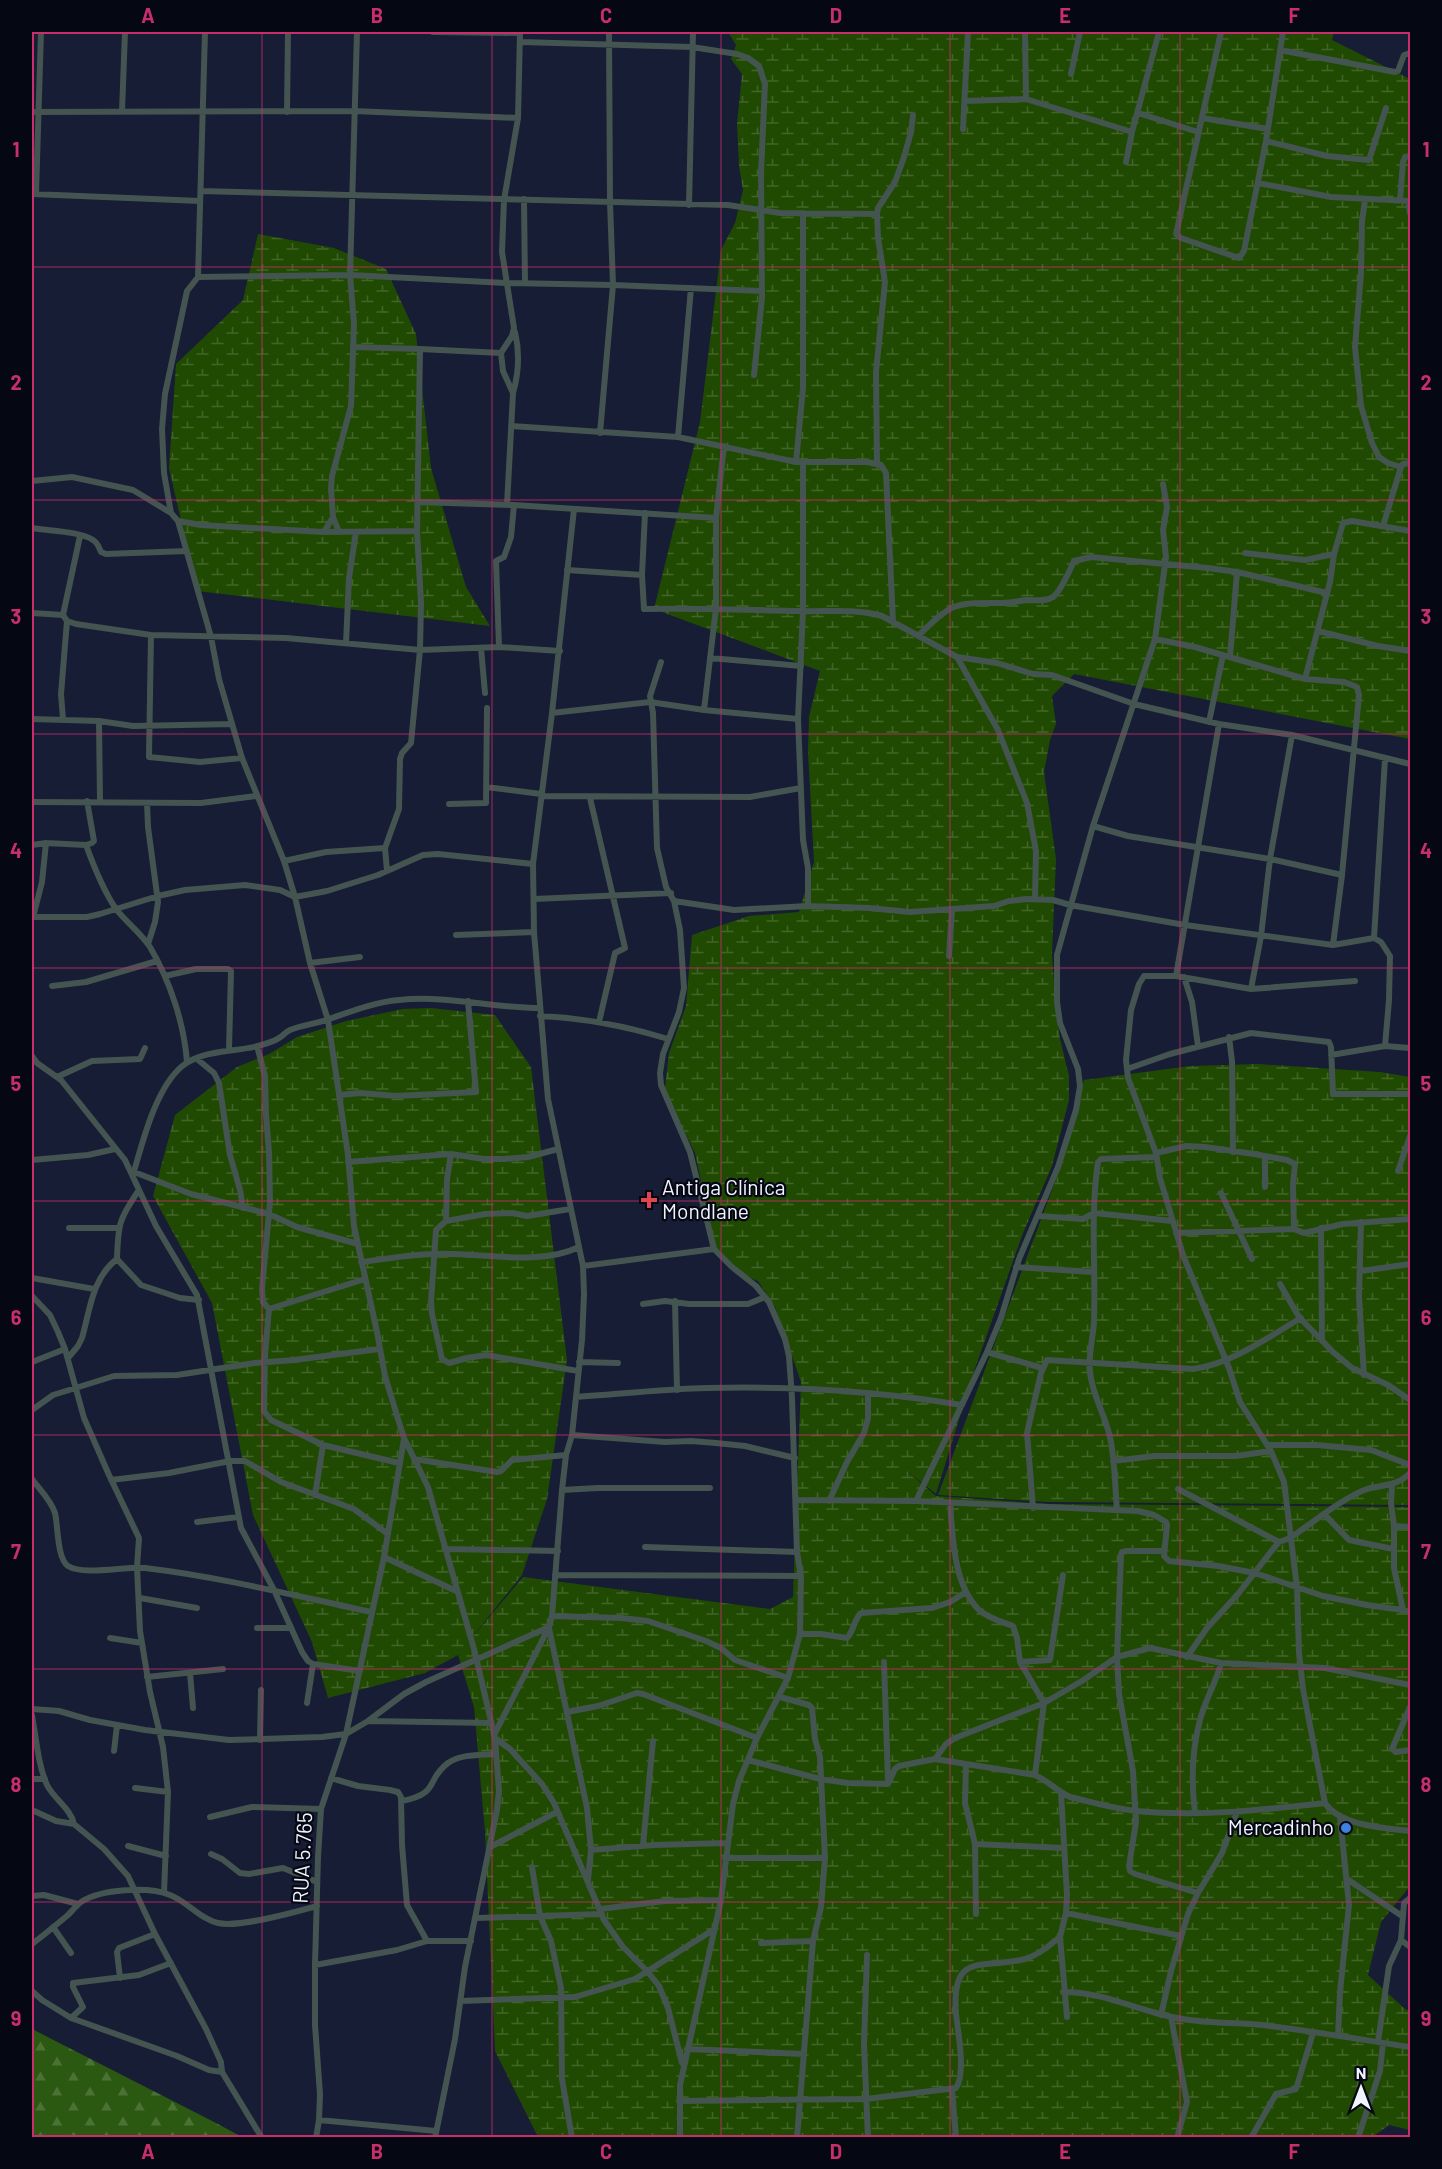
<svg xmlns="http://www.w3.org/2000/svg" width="1442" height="2169" viewBox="0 0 1442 2169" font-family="Barlow,sans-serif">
<defs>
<pattern id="forest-firs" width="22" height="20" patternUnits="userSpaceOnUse" patternTransform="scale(1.5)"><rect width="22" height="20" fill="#2c5911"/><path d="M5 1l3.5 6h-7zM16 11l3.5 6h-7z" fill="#4b7135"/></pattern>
<pattern id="wetland-marsh" width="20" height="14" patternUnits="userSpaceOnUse" patternTransform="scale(1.5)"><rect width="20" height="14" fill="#204a02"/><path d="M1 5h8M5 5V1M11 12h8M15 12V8" fill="none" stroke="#416528"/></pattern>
</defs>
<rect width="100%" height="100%" fill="#161d34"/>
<!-- forest -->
<path fill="url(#forest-firs)" d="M32,2029L216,2123L242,2137H32Z"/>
<!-- wetland -->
<path fill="url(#wetland-marsh)" d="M728,32H1334L1332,40L1410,79V739L1074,674L1052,696L1056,724L1050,740L1044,772L1056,859L1052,954L1055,1000L1060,1039L1069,1076V1100L1052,1166L1023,1233L973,1374L936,1494L906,1470L936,1496L1048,1504L1410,1507V1886L1381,1922L1368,1975L1405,2009L1410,2011V2130L1389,2125L1371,2138L538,2137L495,2051L485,1832L474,1707L458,1655L425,1673L328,1698L312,1642L253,1515L212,1303L153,1196L175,1115L237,1067L269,1054L297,1037L346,1021L403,1009L431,1008L495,1015L531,1067L567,1360L547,1499L522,1575L464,1647L523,1577L770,1609L793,1597L801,1382L775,1307L758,1281L746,1276L731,1265L715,1247L695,1153L669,1100L665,1087L669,1053L686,1006L692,935L749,916L799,912L814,862L808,752L809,717L820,671L654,609L700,422L721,250L735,223L743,190L739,166L737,124L742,74L731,59L736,45Z
M258,234L334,248L386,269L416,334L431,468L466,587L490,626L197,591L169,468L176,364L243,300Z
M1258,1064L1380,1072L1410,1077V1505L1048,1502L938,1495L1061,1166L1084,1080L1190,1066Z"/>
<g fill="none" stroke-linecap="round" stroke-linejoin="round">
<!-- minor -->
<path stroke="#445450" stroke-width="6" d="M205,32L198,277L350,275L506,283L613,285L610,202L609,32
M433,32L520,33
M1025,32L1026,99
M1221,32L1176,234L1181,238L1239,258L1244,251L1266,141L1283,32
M521,42L692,47L737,54L748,58L759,66L765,84L761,173L762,298L754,375
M1280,50L1395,72L1398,71L1404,55L1410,53
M1071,74L1080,32
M965,101L1026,99L1132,132
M122,111L125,32
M32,112L354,111L518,118
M287,112L288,32
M1138,113L1198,132
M1202,118L1268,129
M963,129L968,32
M1266,141L1327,156L1369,160L1386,108
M1126,162L1132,132L1159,32
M1258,183L1331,197L1410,201
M201,191L728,205L780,213L877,214
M32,194L200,201
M36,194L41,32
M524,199L525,283
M1365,200L1362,221L1361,273L1355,347L1361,406L1372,443L1379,457L1388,463L1401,467
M1400,200L1403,162L1405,157L1410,156
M1408,201L1410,213
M689,205L693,32
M353,347L420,349
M513,393C519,372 520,353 515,332
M511,426L678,437L796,462H867L881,465L886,473L893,622
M600,433L613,285L762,291
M678,437L691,288
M796,462L803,388V213
M877,463L876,372L885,282L878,238L877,214L878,208L895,182L904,157L911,132L913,115
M32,481L72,477L133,490L171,513L178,521L201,525L324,532L417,531
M418,502L514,505L716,518
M507,505L513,393L503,371L501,353L512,336L514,328L502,252L504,200L518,118L520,32
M574,509L552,713L650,702L704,710L798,719L803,611V463
M171,513L164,473L162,429L165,394L187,291L198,277
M645,513L642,575L644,609C696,608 747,610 800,611C827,612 854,608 882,616L957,657L997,663L1033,674L1052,675L1134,704L1219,724L1292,735L1410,764
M178,521L211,637L219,679L242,758L284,861L295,897L310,963L328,1020L348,1155L354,1226L377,1332L385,1376L398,1419L404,1438L428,1487L474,1649L495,1738L499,1791L497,1810L465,1967L455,2039L435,2138
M1383,526L1401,467L1403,464L1410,463
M32,528C48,531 80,531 93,540C98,543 99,548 101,552L106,554L187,551
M324,532L333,517
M339,532L333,517L331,488L332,476L351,406L354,324L350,275L357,32
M1245,553L1305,560L1334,554
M567,570L642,575
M32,613L63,615L67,621L76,624L151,635L286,638L420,650L499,647L560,651
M63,615L80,536
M1318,631L1378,646L1410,651
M151,635L149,757L200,762L242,758
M918,636C954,601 954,603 1003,603C1011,603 1019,601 1026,600C1035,600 1046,602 1053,597C1061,591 1070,570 1074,561L1091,557L1208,568L1237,572L1327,593
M1155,639L1195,647L1305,679L1344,682L1357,687L1359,695L1342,875L1333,945L1374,938L1381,942L1390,956L1389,1000L1385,1046
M346,643L349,578L356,532
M499,647L496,561L504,557L511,537L514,505
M481,648L485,693
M957,657L998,730L1027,803L1036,851L1035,899
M1230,657L1237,572
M710,658L801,666
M661,662L650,696L653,713L657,848L666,887L674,901L680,930L684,988L679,1012L663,1054L660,1073L661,1085L690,1152L714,1249L732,1267L756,1286L769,1302L785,1339L789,1356L792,1398L797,1552L801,1576L800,1634L788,1678L757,1738L739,1781L733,1804L721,1900L680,2085V2138
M1305,679L1330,582L1334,554L1343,523L1352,521L1410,531
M704,710L716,608V518L724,446
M32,719L99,721L133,726L232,724
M63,719L61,694L67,621
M798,719L803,840L808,868V906
M99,721L100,801
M1209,722L1223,655
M486,787L541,794
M541,796L750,797L801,788
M590,798L625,948L615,953L599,1022
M32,802L201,803L256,796
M147,803L148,827L158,902L155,922L148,944
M449,804L486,803L487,708
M1093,826L1128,836L1270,859L1342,875
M32,845L46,843L86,845L92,843L94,841L87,801
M86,845C94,867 103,890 116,909C126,922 141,933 150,947C170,981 184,1023 187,1062
M284,861L326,852L385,848
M387,871L385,848L399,809L400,759L402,753L411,743L420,650L421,603L417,531L420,349L501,353
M534,899L671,893
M674,901L734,910L808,906L869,908L910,912L994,906L1009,901L1026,899L1053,900L1070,905L1185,925L1333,945
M32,917H87L100,914L158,896L185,890L245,885L280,890L295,897L327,891L378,875L423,855L438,854L533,864
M33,917L42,882L46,843
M456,935L534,932
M1374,938L1385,759
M949,956L952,910
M310,963L360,957
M165,976L196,969H228L231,971L229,1050
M1176,976L1219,724
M1184,977L1192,1002L1198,1046
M1355,981L1251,989L1176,976H1144L1139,984L1131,1010L1126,1060L1128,1078L1156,1153L1160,1178L1183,1255L1229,1368L1240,1402L1271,1451L1284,1482L1297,1587L1299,1653L1303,1689L1325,1803C1340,1826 1385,1828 1410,1831
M52,986L86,982L157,961
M1251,989L1261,936L1270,859L1292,735
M540,1016C584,1018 626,1026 668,1039
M1229,1037L1232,1061L1233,1152
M257,1046L265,1076L266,1115L269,1152L270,1202L262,1289L263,1302L269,1309L265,1355L264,1411L271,1420L323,1445L399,1463
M1331,1055L1385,1046L1410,1048
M32,1056L37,1063L61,1080L125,1160L156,1226L197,1295L241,1528L274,1590L302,1652L308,1661L313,1664L360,1671
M197,1059L214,1073L219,1083L230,1155L240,1190L243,1208
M1127,1069L1170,1054L1251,1033L1329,1042L1331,1047L1333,1094H1410
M57,1077L92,1061L140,1059L145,1048
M340,1095L360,1093L396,1096L476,1092L468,1001
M1156,1153L1186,1146L1205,1147L1254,1154L1287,1160L1295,1164L1293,1184L1294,1229
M451,1154L447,1179L446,1221L436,1230L431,1302L432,1314L442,1359L449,1363L467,1358L486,1355L578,1371
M32,1160L88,1155L115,1149
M348,1162L451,1154L484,1159H504L528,1157L558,1149
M1398,1171L1410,1136
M134,1172L191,1194L269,1214L297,1227L358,1244
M133,1175C142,1144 154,1095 177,1071C197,1049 231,1053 258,1046C264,1044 273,1042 279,1038C283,1036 285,1032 290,1030C302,1025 316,1024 329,1019C352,1011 375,1002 399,1000C447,995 493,1008 540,1008
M1265,1187V1156
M139,1190C119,1219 118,1224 117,1259L141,1285L180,1298L199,1300
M1221,1193L1252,1259
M1039,1216L1083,1219L1094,1213L1172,1221
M446,1221L485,1214L512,1213L527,1216L570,1209
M1361,1222L1359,1297L1364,1375
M69,1228H117
M1321,1228L1322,1341
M1176,1233L1294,1229L1304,1233L1343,1224L1410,1219
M361,1262C386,1259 411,1254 436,1254C480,1252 538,1267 579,1247
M583,1266L714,1249
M1016,1267L1093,1272
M1361,1271L1410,1264
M32,1278L94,1289
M1280,1284L1299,1317L1333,1352L1352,1368L1388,1385L1410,1400
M32,1296L50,1315L58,1332L65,1349L84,1418L109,1475L139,1538L137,1567L140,1631L150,1692L163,1747L168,1792L164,1893
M675,1301L677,1390
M643,1304L665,1301L689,1304H748L765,1297
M269,1309L365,1279
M987,1352L1042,1368
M68,1358L78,1346L82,1338C90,1310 92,1278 117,1259
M32,1362L65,1349
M579,1362L618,1363
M576,1397C620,1394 664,1389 708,1388C793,1386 878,1391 962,1405
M32,1410L53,1395L114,1376L177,1375L255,1363L294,1360L379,1349
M572,1435L665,1442L691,1441L716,1443L745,1446L795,1458
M1268,1445H1317L1371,1450L1410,1465
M414,1459L497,1472L501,1471L512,1460L566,1455
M1113,1461L1155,1456H1236L1271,1451
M32,1479C40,1490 51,1500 55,1513C58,1525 57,1559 68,1566C84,1576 126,1566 145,1568C221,1577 296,1596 371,1612
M111,1480L169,1473L230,1461H245L281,1482L354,1509L388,1534
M1392,1485L1391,1503L1394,1526V1568L1403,1610
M1178,1489L1279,1542
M562,1490L598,1488H710
M315,1495L323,1445
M796,1500L916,1501L1138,1511L1154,1515L1166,1522L1167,1525L1164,1556L1169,1561L1218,1566L1255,1573L1323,1596L1367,1605L1410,1611
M829,1501L847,1462L864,1433L868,1418V1393
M916,1501L987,1352L1001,1318L1019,1259L1058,1167L1076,1110L1080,1086L1078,1069L1060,1023L1057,1002V955L1093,826L1155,639L1166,557L1163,530L1167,507L1163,484
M950,1503C953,1538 953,1584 979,1610C988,1618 1002,1622 1013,1626L1017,1638L1020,1662L1044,1703L1035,1775
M1033,1508L1027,1433L1041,1373L1047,1360L1193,1369C1232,1364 1268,1337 1301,1318
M1117,1510C1115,1486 1115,1460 1110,1437C1105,1415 1092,1394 1090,1372C1088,1354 1093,1339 1094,1322C1096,1269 1090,1215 1098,1162L1101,1159L1156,1157
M1325,1515L1349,1540L1393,1549
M197,1522L238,1517
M1394,1526L1410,1527
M645,1547L797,1552
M445,1549L558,1551
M1164,1551H1127L1122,1552L1121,1555L1117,1657L1119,1694L1133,1771L1136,1822L1129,1866L1130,1871L1135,1874L1198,1893
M384,1557L456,1591
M555,1575L801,1576
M140,1598L197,1608
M552,1616L621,1618L648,1621L706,1641L721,1648L735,1660L788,1678
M257,1628H291
M549,1628L587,1808L591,1850L588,1880
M800,1634H821L847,1638C854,1631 854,1619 861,1613L932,1608L950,1602L966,1592
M110,1638L142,1643
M1187,1657L1207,1628L1238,1594L1273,1549L1279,1542L1290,1538C1311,1524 1344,1497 1367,1489C1382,1485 1398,1486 1410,1473
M884,1662L888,1781
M1020,1662L1050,1660L1063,1575
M190,1673L193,1708
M147,1677L223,1669
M780,1697L809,1705L812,1708L815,1739L820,1757L825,1858L821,1907L813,1941L797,2138
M307,1703L313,1664
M1410,1707L1392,1749L1396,1752L1410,1750
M32,1709L59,1711L90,1720L145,1730L229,1740L322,1737L346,1734L384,1557L404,1439
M567,1712L598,1706L637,1693L643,1694L757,1738
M32,1715C36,1737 38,1765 47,1785C54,1799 71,1809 74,1824L104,1849L128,1876L155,1934L206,2029L221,2062L222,2072L262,2138
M368,1721L491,1723
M494,1735L549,1627L552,1616L562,1490L566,1455L572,1435L582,1340L584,1294L583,1266L548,1099L534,932L533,864L552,713
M495,1738L510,1749L520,1760L542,1784L554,1803L604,1920L623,1947L648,1972L659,1986L668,2008L682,2063
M260,1740L261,1690
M114,1751L117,1725
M935,1759L1035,1775C1048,1781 1057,1791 1070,1797C1092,1802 1115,1809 1137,1811C1200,1817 1263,1810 1325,1803
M748,1760L820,1779L848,1783L888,1784L895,1769L899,1766L935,1759L946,1744L955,1738L1044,1703L1082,1681L1117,1657L1150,1648L1221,1663L1325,1668L1410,1685
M966,1764L965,1803L975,1844L976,1914
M331,1778L358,1786L390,1790L398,1792L401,1797L402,1845L407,1905L427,1941
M32,1779H45
M135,1788L168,1792
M1061,1793L1067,1895L1066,1913L1060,1937L1067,2017
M402,1801C441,1793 425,1780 448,1763C461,1754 480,1755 495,1754
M32,1810L56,1821L74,1824
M1195,1813C1191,1782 1192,1750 1200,1720C1205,1700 1216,1683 1221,1663
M210,1817L252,1807L321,1809
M975,1844L1063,1848
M643,1845L653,1741
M128,1846L166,1856
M490,1847L557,1812
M591,1850L654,1845L727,1843
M211,1854L222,1859L240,1873L249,1874L283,1868L317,1882
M725,1858H825
M532,1867L540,1916L551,1941L561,1988L562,2079L572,2138
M1347,1879L1402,1916
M32,1896L44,1895L78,1904
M600,1909L665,1901L721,1900
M1066,1913L1181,1936
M476,1918L602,1914
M53,1927L71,1953
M1401,1940L1410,1947
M761,1943L813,1941
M32,1944C44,1935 56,1925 68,1915C72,1911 76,1906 81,1902C101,1889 148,1886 170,1895C188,1902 200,1919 218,1923C239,1928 295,1912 317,1906
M867,1955L864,2044L868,2138
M315,1965L397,1950L427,1941H471
M120,1978L117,1952L119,1948L155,1934
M32,1991L42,2000L71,2018L177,2056L209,2070L222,2072
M1063,1992C1107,1992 1141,2013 1183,2019C1212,2024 1241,2022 1270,2026C1317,2032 1364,2040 1410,2047
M460,2001L575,1997L635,1979L713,1930
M1161,2015L1171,1971L1188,1914L1198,1893L1222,1853L1237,1812
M1171,2017L1187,2102L1177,2138
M71,2018L83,2007L73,1987V1983L139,1975L171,1963
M1338,2036L1340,1992L1349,1905L1340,1817
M1378,2042L1389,1966L1401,1940L1404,1903L1410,1898
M687,2049L804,2054
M952,2089L956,2138
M679,2101L866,2099L956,2088C966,2074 958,2032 956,2014C951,1950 982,1970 1025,1959C1038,1955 1049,1946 1060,1937
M319,2120L436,2131
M316,2138L319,2120L320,2094L315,2025V1965L318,1857L321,1809L346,1734L368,1721L404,1694L426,1682L549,1627
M1251,2138L1276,2094L1296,2089L1313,2033
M1358,2138L1380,2071L1383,2043"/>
</g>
<!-- grid -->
<path fill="none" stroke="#c72e6b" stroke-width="1.5" stroke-opacity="0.55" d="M262,32V2138M492,32V2138M721,32V2138M950,32V2138M1180,32V2138M32,267H1410M32,500H1410M32,734H1410M32,968H1410M32,1201H1410M32,1435H1410M32,1669H1410M32,1902H1410"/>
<!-- markers -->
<path fill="#e0444e" stroke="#050812" stroke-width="2" d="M646 1191h6v6h6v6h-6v6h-6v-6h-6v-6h6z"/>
<circle fill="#3f7fe0" stroke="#050812" stroke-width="2" cx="1346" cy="1828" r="6"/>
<g text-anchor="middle" stroke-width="4.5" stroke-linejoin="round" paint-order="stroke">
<!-- poi labels -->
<g font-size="21" fill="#f0f4fe" stroke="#050812" text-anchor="start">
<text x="662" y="1195">Antiga Clínica<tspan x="662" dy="24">Mondlane</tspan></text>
<text x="1334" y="1835" text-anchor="end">Mercadinho</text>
</g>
<!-- street labels -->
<g font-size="21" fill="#f0f4fe" stroke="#050812">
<text transform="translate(303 1858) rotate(-87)" y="7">RUA 5.765</text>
</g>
</g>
<!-- border -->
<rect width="1442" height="2169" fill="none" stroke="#050812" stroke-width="66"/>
<!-- north arrow -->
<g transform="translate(1361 2088)" stroke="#050812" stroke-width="4.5" paint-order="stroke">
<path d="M0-4.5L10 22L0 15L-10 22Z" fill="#f0f4fe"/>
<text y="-9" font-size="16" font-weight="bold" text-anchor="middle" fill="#f0f4fe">N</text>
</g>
<rect x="33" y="33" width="1376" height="2103" fill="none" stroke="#c72e6b" stroke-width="2"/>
<g font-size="20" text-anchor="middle" font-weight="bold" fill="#c72e6b">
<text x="148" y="23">A</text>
<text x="377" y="23">B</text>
<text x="606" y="23">C</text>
<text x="836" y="23">D</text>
<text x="1065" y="23">E</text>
<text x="1294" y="23">F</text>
<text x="16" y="157">1</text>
<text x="1426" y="157">1</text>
<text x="16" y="390">2</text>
<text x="1426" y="390">2</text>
<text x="16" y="624">3</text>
<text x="1426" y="624">3</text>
<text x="16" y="858">4</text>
<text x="1426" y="858">4</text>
<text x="16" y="1091">5</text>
<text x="1426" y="1091">5</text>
<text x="16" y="1325">6</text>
<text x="1426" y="1325">6</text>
<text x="16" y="1559">7</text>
<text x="1426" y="1559">7</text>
<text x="16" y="1792">8</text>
<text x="1426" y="1792">8</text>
<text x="16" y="2026">9</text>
<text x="1426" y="2026">9</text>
<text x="148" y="2159">A</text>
<text x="377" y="2159">B</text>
<text x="606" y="2159">C</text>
<text x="836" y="2159">D</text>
<text x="1065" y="2159">E</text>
<text x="1294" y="2159">F</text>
</g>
</svg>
